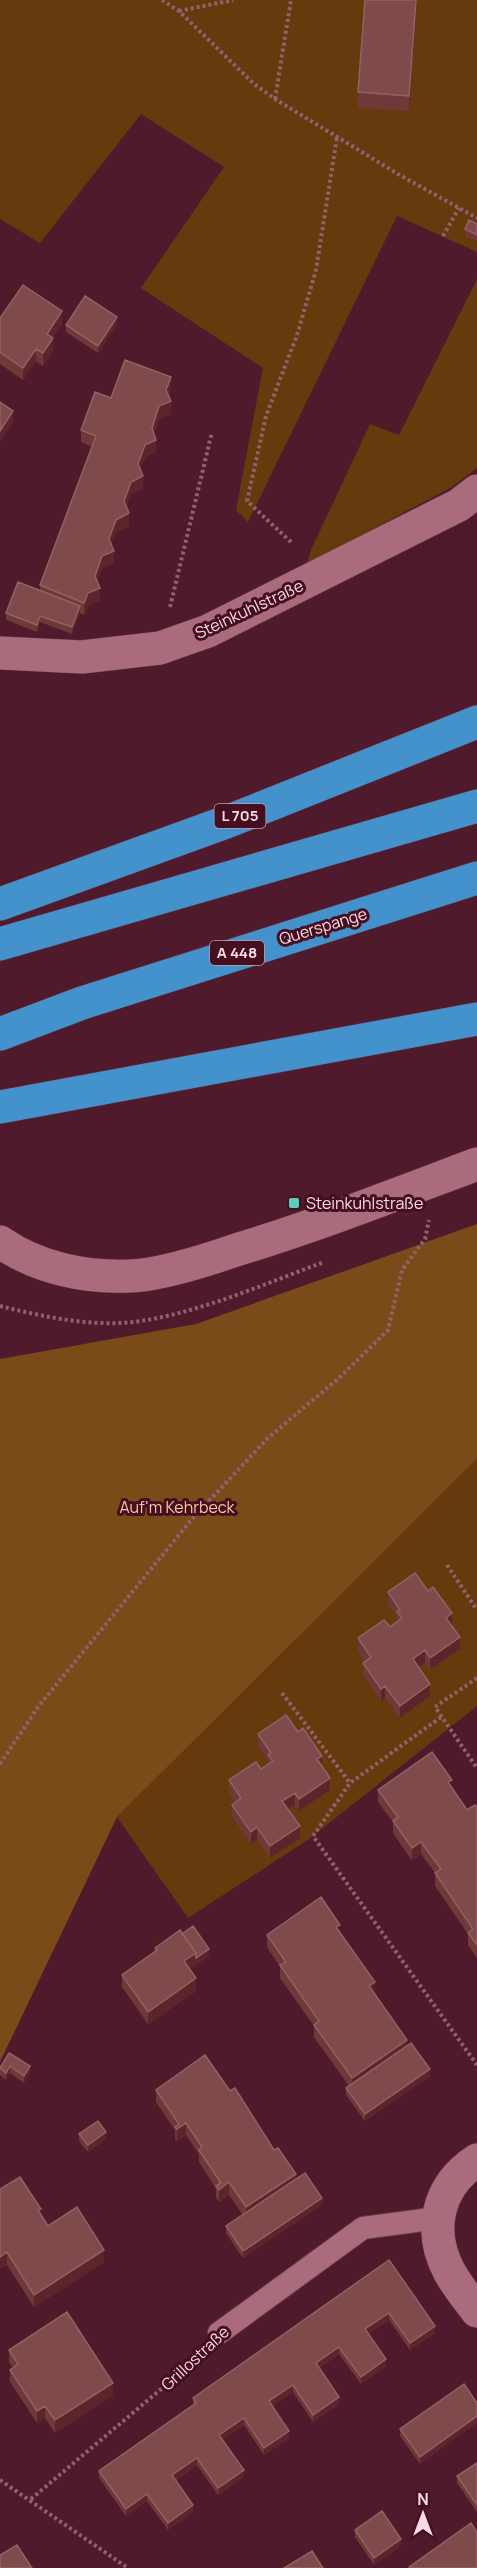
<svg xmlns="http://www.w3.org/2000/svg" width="477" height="2568" viewBox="0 0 477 2568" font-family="Manrope,sans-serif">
<rect width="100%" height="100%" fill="#4f1a2b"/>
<!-- green -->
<path fill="#653b0d" d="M0,0H477V252L397,216L248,522L236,510L263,368L141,288L224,167L141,114L40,243L0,219Z
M477,279V468L452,487L307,564L311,550L370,424L399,435Z
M477,1459V1706L309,1839L188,1918L117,1817Z"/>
<!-- forest -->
<path fill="#7a4b19" d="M477,1224V1459L117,1817L0,2062V1359L196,1324Z"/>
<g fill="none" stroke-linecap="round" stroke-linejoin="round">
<defs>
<path id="service" d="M219,2333L363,2228L438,2218"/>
<path id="minor" d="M0,653L82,657L160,648L208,631L459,505L477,491
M0,1242C38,1268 85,1278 130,1276C160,1275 207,1260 236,1250C318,1225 397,1194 477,1164
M477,2160C437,2186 427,2231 450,2273C458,2287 468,2299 477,2311"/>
<path id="motorway" d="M0,904L229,821L477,722
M0,944L477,806
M0,1034L82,1003L477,878
M0,1107L477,1019"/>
</defs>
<!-- service casing -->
<use href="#service" stroke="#673949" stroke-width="24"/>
<!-- minor casing -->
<use href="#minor" stroke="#673949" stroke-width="34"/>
<!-- motorway casing -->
<use href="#motorway" stroke="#673949" stroke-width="34"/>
<!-- path -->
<path stroke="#90616f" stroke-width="4" stroke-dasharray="3 3" stroke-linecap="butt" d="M162,0L179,11L254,84L275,99L398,174L477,218
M179,11L233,0
M275,99L291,0
M443,236L459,208
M291,542L247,501L266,416L297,335L316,270L337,137
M170,607L212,432
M0,1306C45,1317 95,1328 141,1321C204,1311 264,1284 324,1262
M447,1565L477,1610
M477,1678L435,1707L477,1768
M282,1693L350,1783
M441,1717L350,1783L313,1836L477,2065
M0,1764L38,1707L192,1519L268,1438L339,1378L388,1330L402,1270L425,1239L429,1220
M0,2480L128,2568
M31,2499L199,2357"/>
<!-- service -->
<use href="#service" stroke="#aa6c7c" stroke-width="22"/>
<!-- minor -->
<use href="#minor" stroke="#aa6c7c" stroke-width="33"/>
<!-- motorway -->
<use href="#motorway" stroke="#4492cb" stroke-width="33"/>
</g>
<!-- wall -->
<path fill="#703939" d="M417,0L409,111L358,108V92Z
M477,224V241L465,236V229Z
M0,318L62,324L52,338L53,351L43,366L36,361L23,380L0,364Z
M117,324L98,353L66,332V325Z
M171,389L169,395L171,414L159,419L154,434L156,452L145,457L140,470L143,489L131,494L126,507L129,526L116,532L111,545L114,563L102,568L97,582L100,600L88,606L84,615L80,613L72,634L40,622L37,632L6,620V613L40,590V585L92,447L81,442V430L111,398Z
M388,1592L452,1626L460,1649L430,1670L425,1663L418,1667L430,1696L400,1718L385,1698L381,1701L363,1675V1663L365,1661L358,1651V1638L390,1627L397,1622V1617L388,1604Z
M258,1734L322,1766L330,1790L299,1811L295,1805L288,1809L300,1838L270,1858L257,1839L251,1844L232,1817V1805L235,1803L229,1793V1780L261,1769L268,1764V1762L258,1746Z
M452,1788L467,1810L477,1807V1958L468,1945V1934L435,1886V1873L421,1854L412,1861L393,1833V1822L378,1802V1790Z
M340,1932L375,1993L407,2045L430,2076L365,2121L346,2095V2088L349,2086L314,2037V2026L280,1978V1967L267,1947V1935Z
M182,1934L209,1956L190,1969L196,1991L148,2024L122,1987V1975L155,1952V1948Z
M9,2053L30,2073L24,2083L10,2073L6,2080L0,2075V2068Z
M156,2090L230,2091L296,2179L322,2205L243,2258L226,2233V2226L243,2215L229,2195L219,2202L216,2198V2189L199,2162V2154L186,2135L177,2141L175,2139V2130L156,2102Z
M79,2134L106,2139L88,2152L79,2141Z
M0,2189L41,2215L48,2226L104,2262L34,2307L7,2265Z
M389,2260L435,2333L410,2350L389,2320L368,2334L386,2366L361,2384L339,2354L319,2368L339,2404L313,2422L293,2392L272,2406L289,2438L264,2455L244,2425L222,2440L244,2477L218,2495L197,2465L176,2480L193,2512L168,2530L147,2501L126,2516L99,2478V2471L193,2405V2398Z
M9,2350L113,2395L55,2433L45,2418L37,2423L10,2382V2370L13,2368L9,2362Z
M464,2384L420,2464L400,2436V2429Z
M477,2463V2512L457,2483V2476Z
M355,2530L401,2546L374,2565L355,2537Z"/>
<!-- shaded-wall -->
<path fill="#5c252c" d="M416,0H417L409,111V96Z
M62,311V324L47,346V334Z
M117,317V324L98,353V346Z
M53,338V351L43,366V353Z
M36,349V361L23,380V368Z
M171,377V389L166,402V390Z
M171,401V414L159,419L152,440V428L159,406Z
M13,411V423L0,443V431Z
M156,440V452L145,457L138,476V464L145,445Z
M143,476V489L131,494L124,513V501L131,482Z
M129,513V526L116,532L109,551V539L116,520Z
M114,551V563L102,568L95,589V576L102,556Z
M100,588V600L88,606L84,615V603L88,593Z
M80,606V613L72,634V627Z
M40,616V622L37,632V625Z
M452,1613V1626L446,1618Z
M460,1637V1649L430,1670V1658Z
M425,1650V1663L413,1671V1659Z
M430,1684V1696L400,1718V1706Z
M385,1686V1698L381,1701V1689Z
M322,1756V1768L317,1759Z
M330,1778V1790L299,1811V1799Z
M295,1793V1805L282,1813V1801Z
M300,1826V1838L270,1858V1846Z
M257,1827V1839L251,1844V1832Z
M421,1842V1854L412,1861V1848Z
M209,1949V1956L184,1973V1961L196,1953Z
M196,1978V1991L148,2024V2012Z
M375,1982V1995L369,1986Z
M407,2040V2052L352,2091V2078Z
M10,2066V2073L6,2080V2073Z
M30,2066V2073L24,2083V2076Z
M430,2069V2076L365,2121V2114Z
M186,2123V2135L177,2141V2129Z
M106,2132V2139L88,2152V2145Z
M296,2174V2186L246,2220V2207Z
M229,2182V2195L219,2202V2190Z
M322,2198V2205L243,2258V2251Z
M104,2250V2262L34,2307V2295Z
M7,2252V2265L0,2269V2257Z
M389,2313V2320L365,2336V2329Z
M435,2326V2333L410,2350V2343Z
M339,2347V2354L316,2370V2363Z
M386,2359V2366L361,2384V2377Z
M113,2383V2395L55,2433V2420Z
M293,2385V2392L269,2408V2401Z
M339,2397V2404L313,2422V2415Z
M45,2406V2418L37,2423V2411Z
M477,2416V2423L420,2464V2457Z
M244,2418V2425L219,2442V2435Z
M289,2431V2438L264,2455V2448Z
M197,2458V2465L172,2482V2475Z
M244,2470V2477L218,2495V2488Z
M147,2494V2501L126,2516V2509Z
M193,2505V2512L168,2530V2523Z
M401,2539V2546L374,2565V2558Z"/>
<!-- building -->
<path fill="#7f4a4b" stroke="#936162" stroke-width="1.5" d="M365,0H416L409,96L358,92Z
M469,220L477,224V235L465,229Z
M23,285L62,311L47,334L53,338L43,353L36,349L23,368L0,352V318Z
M85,296L117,317L98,346L66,325Z
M125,360L171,377L166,390L171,401L159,406L152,428L156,440L145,445L138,464L143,476L131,482L124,501L129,513L116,520L109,539L114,551L102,556L95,576L100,588L88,593L84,603L40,585L96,436L81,430L95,392L111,398Z
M0,402L13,411L0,431Z
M18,582L80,606L72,627L40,616L37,625L6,613Z
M415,1573L428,1591L433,1587L452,1613L446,1618L460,1637L430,1658L425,1650L413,1659L430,1684L400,1706L385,1686L381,1689L363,1663L371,1657L358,1638L384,1620L390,1627L402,1618L397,1612L400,1610L388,1592Z
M286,1715L298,1732L303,1728L322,1756L317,1759L330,1778L299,1799L295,1793L282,1801L300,1826L270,1846L257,1827L251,1832L232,1805L241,1798L229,1780L256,1762L261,1769L273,1761L268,1755L271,1753L258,1734Z
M432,1752L452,1780L448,1782L467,1810L475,1805L477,1807V1945L468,1933L473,1929L435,1873L441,1869L421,1842L412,1848L393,1821L398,1817L378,1790Z
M321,1897L340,1925L336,1927L375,1982L369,1986L407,2040L352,2078L314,2025L319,2021L280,1965L286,1962L267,1935Z
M193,1926L209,1949L196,1958V1953L182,1934Z
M180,1930L196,1953L184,1961L196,1978L148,2012L122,1975L157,1950L155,1948Z
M411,2043L430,2069L365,2114L346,2088Z
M9,2053L30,2066L24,2076L10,2066L6,2073L0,2068Z
M205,2055L230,2091L235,2088L274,2150L278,2148L296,2174L246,2207L229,2182L219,2190L216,2186L221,2183L199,2150L202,2147L186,2123L177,2129L175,2127L179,2124L156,2090Z
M98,2121L106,2132L88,2145L79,2134Z
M305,2173L322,2198L243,2251L226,2226Z
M20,2177L41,2209L38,2210L48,2226L77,2207L104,2250L34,2295L7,2252L0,2257V2189Z
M389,2260L435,2326L410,2343L389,2313L365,2329L386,2359L361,2377L339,2347L316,2363L339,2397L313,2415L293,2385L269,2401L289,2431L264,2448L244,2418L219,2435L244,2470L218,2488L197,2458L172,2475L193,2505L168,2523L147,2494L126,2509L99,2471L196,2403L193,2398Z
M67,2312L113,2383L55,2420L45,2406L37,2411L10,2370L18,2364L9,2350Z
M464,2384L477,2403V2416L420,2457L400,2429Z
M477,2463V2505L457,2476Z
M382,2511L401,2539L374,2558L355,2530Z
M471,2523L477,2532V2568H410L409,2567Z
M17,2545L32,2568H0V2555Z
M312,2551L323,2568H284Z"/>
<!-- markers -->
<rect fill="#59cebe" stroke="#430f21" stroke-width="2" x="288" y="1197" width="12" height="12" rx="3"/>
<g text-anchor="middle" stroke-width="6" stroke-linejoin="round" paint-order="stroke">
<!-- shield labels -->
<g fill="#430f21" stroke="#c59ca7" stroke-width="1.5">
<rect x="214.5" y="804" width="51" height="24" rx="4.5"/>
<rect x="210" y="941" width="54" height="24" rx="4.5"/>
</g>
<g font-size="15" font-weight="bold" fill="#fdd9e1">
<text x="240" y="821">L 705</text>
<text x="237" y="958">A 448</text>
</g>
<!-- street labels -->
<g font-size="16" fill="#fdd9e1" stroke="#430f21">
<text transform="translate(249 609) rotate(-25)" y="6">Steinkuhlstraße</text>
<text transform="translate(323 926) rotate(-17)" y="6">Querspange</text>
<text transform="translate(195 2358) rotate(-43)" y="6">Grillostraße</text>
</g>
<!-- poi labels -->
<g font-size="16" fill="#fdd9e1" stroke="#430f21" text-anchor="start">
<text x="306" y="1209">Steinkuhlstraße</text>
</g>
<!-- park labels -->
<g font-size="16" fill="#fec99b" stroke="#430f21">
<text x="177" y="1513">Auf'm Kehrbeck</text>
</g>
</g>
<!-- north arrow -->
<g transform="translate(423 2514)" stroke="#430f21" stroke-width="4.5" paint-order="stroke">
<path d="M0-4.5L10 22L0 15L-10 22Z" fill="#fdd9e1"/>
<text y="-9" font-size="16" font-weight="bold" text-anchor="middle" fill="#fdd9e1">N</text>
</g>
</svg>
